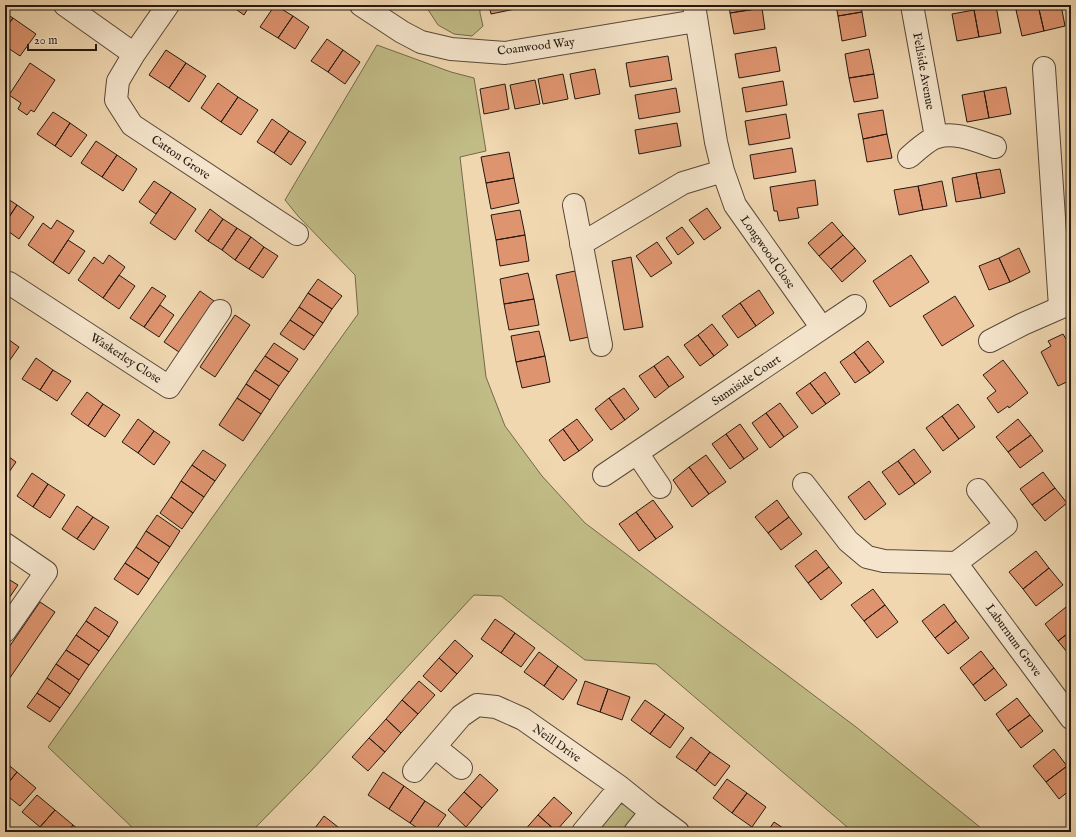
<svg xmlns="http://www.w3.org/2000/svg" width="1076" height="837" viewBox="0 0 1076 837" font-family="'IM FELL English',serif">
<rect width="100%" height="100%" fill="#f0d7b0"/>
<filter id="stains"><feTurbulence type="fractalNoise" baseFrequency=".005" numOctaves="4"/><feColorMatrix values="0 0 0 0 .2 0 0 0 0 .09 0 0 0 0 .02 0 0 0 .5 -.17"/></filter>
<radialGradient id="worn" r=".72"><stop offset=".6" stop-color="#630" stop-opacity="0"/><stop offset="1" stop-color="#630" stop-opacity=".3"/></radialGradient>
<!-- green -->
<path fill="#c1bc86" stroke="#726a4c" d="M428,5H480V13L483,26L472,36L454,34L438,25L427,8Z
M377,45L451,72L474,78L486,151L460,157L486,377L505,426L542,476L585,523L856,727L986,832H853L656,664L585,660L501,596L474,595L311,771L251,832H137L48,747L358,314L355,275L298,216L285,200Z
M622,804H627L635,810L636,816L624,832H597L618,805Z"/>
<!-- building -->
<path fill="#de946f" stroke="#241911" d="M230,5H250L244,15Z
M275,5L293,16L278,38L260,27Z
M489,5H520V8L491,14Z
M729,5H761L762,8L730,13Z
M836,5H861L862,12L838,16Z
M1038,5H1061L1065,26L1044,31Z
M1038,5L1044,31L1022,36L1016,10Z
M996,6L1001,33L979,37L974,10Z
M762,8L765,29L734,34L730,13Z
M974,10L979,37L957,41L952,14Z
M862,12L866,36L842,41L838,16Z
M5,13L13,18L5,29Z
M293,16L309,27L295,49L278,38Z
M13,18L36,34L20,56L5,46V29Z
M327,39L343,50L328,72L311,61Z
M776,47L780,71L739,78L735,54Z
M869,49L874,74L849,78L845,54Z
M166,50L186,63L169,88L149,75Z
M343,50L360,62L345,84L328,72Z
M668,56L672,80L630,87L626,63Z
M30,63L55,80L34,112L31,110L27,115L18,109L21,103L9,95Z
M186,63L206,76L189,102L169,88Z
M595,69L600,94L575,99L570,74Z
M563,74L568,99L543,104L538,79Z
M874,74L878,98L854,102L849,78Z
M535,80L540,104L515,109L510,85Z
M783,81L787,105L746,112L742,88Z
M218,83L238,97L221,122L201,108Z
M505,84L509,109L484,114L480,89Z
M1006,87L1011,114L989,118L984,91Z
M676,88L680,112L639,119L635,95Z
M984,91L989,118L967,122L962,95Z
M238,97L258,110L241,135L221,122Z
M883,110L887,134L863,139L858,114Z
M53,112L70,123L55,146L37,134Z
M786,114L790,138L749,145L745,121Z
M272,119L289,131L274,153L257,142Z
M70,123L87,135L71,157L55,146Z
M677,123L681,146L639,154L635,130Z
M289,131L306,142L291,165L274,153Z
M887,134L892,158L867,162L863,139Z
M96,141L117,155L102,177L81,163Z
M792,148L796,172L754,179L750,155Z
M509,152L514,178L486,183L481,157Z
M117,155L137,169L123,191L102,177Z
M1000,169L1005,193L981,198L976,173Z
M976,173L981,198L956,202L952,178Z
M514,178L519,203L491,209L486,183Z
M815,180L818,205L797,208L799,218L779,221L777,211H774L770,187Z
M154,181L171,192L156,214L139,202Z
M942,181L947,206L923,210L918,186Z
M918,186L923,210L899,215L894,190Z
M171,192L196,209L175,240L150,223Z
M5,197L17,205L5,223Z
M17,205L34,217L19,239L5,229V223Z
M707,208L721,228L704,240L689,220Z
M210,209L223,219L208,241L195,231Z
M520,210L525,235L496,240L491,215Z
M223,219L237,228L222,250L208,241Z
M57,220L74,231L53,263L28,245L43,223L51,229Z
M832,222L843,235L819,256L808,243Z
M682,227L694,243L678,255L666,238Z
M237,228L251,237L235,260L222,250Z
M525,235L529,261L500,266L496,240Z
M843,235L855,248L831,269L819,256Z
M251,237L264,247L249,269L235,260Z
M68,240L85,251L69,274L53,263Z
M657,242L672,263L651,277L636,256Z
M264,247L278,256L263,278L249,269Z
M855,248L866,261L842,282L831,269Z
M1019,248L1030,272L1010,282L999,258Z
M109,255L125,267L103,298L78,280L94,257L103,264Z
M911,255L929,282L890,307L873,281Z
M631,257L643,327L624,330L612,261Z
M999,258L1010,282L989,290L979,266Z
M575,271L589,337L570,341L556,275Z
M528,273L534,299L504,304L500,279Z
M119,275L135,286L119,309L103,298Z
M318,279L342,296L332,309L308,293Z
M152,287L166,296L144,327L130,318Z
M759,290L774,313L756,326L740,303Z
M200,291L214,301L179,352L164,342Z
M308,293L332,309L323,323L299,307Z
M955,296L974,326L942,346L923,316Z
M534,299L539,325L509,330L504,304Z
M740,303L756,326L738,338L722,316Z
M160,305L174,315L159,337L144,327Z
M299,307L323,323L314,336L290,320Z
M235,315L250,325L215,377L200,367Z
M290,320L314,336L304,350L280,334Z
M712,324L728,345L714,356L698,335Z
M539,331L545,356L516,362L511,336Z
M1063,334L1066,339L1071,337V380L1058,386L1041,352L1051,346L1048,341Z
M698,335L714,356L700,366L684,345Z
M5,337L19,347L5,367Z
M868,341L884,362L870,373L854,352Z
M274,343L298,359L289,372L265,356Z
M854,352L870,373L855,383L840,362Z
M265,356L289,372L279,386L255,370Z
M545,356L550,382L522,388L516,362Z
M668,356L684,377L669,387L654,366Z
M36,358L53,370L40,390L22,379Z
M1003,360L1028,393L1009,408L1008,406L998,413L987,398L996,391L983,375Z
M654,366L669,387L655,398L639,376Z
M53,370L71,381L57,401L40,390Z
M255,370L279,386L270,400L246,384Z
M825,372L840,394L826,404L810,383Z
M810,383L826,404L812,414L796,393Z
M246,384L270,400L261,414L237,398Z
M624,388L639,409L625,420L609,398Z
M87,392L103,404L88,426L71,414Z
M237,398L261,414L243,441L219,425Z
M609,398L625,420L611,430L595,409Z
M780,403L798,427L784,437L766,413Z
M103,404L120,415L105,437L88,426Z
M958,404L975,427L959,439L942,416Z
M766,413L784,437L770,448L752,423Z
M942,416L959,439L943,451L926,428Z
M138,419L154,431L138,453L122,442Z
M577,419L593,440L579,451L563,429Z
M1018,419L1031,435L1008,452L996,437Z
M740,424L758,449L744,459L726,434Z
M563,429L579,451L564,461L549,440Z
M154,431L170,442L154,465L138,453Z
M726,434L744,459L730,469L712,444Z
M1031,435L1043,451L1020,468L1008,452Z
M914,449L931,472L915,484L898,461Z
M203,450L226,465L215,481L192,465Z
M5,454L16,462L5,478Z
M706,455L726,482L709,494L689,467Z
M898,461L915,484L899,495L882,472Z
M192,465L215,481L204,497L181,481Z
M689,467L709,494L692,507L673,480Z
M1043,472L1055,488L1032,505L1020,489Z
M32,473L48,484L33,507L17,496Z
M181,481L204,497L193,513L171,497Z
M869,481L886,504L865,520L848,497Z
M48,484L65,495L50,518L33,507Z
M1055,488L1067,503L1045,521L1032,505Z
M171,497L193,513L182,529L160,513Z
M653,500L673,527L656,539L636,512Z
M777,500L789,517L768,533L755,517Z
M77,506L93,517L77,539L62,529Z
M636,512L656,539L639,551L619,524Z
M157,515L180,531L170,547L146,531Z
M93,517L109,527L94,550L77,539Z
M789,517L802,534L781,550L768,533Z
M146,531L170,547L159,563L136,547Z
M136,547L159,563L149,579L125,563Z
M816,550L829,567L808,583L795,566Z
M1036,551L1049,568L1023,589L1009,572Z
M125,563L149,579L138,595L114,579Z
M829,567L842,583L821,600L808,583Z
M1049,568L1063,585L1036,606L1023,589Z
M5,577L18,585L5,604Z
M873,589L885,605L864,621L851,605Z
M40,602L55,612L5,685V653Z
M1071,603V631L1058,641L1045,624Z
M944,604L956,621L935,638L922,621Z
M885,605L898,622L877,638L864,621Z
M95,607L118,622L109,637L86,621Z
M495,619L515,633L501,653L481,639Z
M86,621L109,637L99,651L76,635Z
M956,621L969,638L948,654L935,638Z
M1071,631V657L1058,641Z
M515,633L535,648L521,667L501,653Z
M76,635L99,651L89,665L66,650Z
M455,640L473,656L457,674L439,658Z
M66,650L89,665L79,680L56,664Z
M981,651L994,668L973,685L960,668Z
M539,652L558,666L544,686L524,672Z
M439,658L457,674L441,692L423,676Z
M56,664L79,680L70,694L47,678Z
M558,666L577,680L563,700L544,686Z
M994,668L1007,685L985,701L973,685Z
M47,678L70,694L60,708L37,693Z
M419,681L435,695L418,714L402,700Z
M585,681L608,689L600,712L577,704Z
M608,689L630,697L622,720L600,712Z
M37,693L60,708L50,722L27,707Z
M1017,698L1030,715L1008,731L996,714Z
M402,700L418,714L401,733L386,719Z
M645,700L665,714L650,734L631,720Z
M665,714L684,728L670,748L650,734Z
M1030,715L1043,731L1021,748L1008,731Z
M386,719L401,733L385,752L369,738Z
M691,737L710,752L696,771L676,757Z
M369,738L385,752L368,771L352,757Z
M1054,749L1067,766L1046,782L1033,766Z
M710,752L730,766L715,786L696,771Z
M5,762L17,772L5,787Z
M1067,766L1071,771V789L1059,799L1046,782Z
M17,772L36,788L20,806L5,794V787Z
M383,772L404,786L389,809L368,795Z
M480,774L498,790L482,808L464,792Z
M727,779L747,793L732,813L713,798Z
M404,786L425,801L410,823L389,809Z
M464,792L482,808L466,827L448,810Z
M747,793L766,807L752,827L732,813Z
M37,795L55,810L40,827L22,812Z
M554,797L572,813L556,831L538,815Z
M425,801L446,815L434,832H423L410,823Z
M55,810L73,825L67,832H46L40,827Z
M538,815L556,831V832H523Z
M324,816L343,831L342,832H312Z
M774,822L789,832H767Z
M73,825L82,832H67Z"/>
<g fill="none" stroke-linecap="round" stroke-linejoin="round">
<defs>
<path id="minor" d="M65,5L134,54
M168,5L134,54L118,81L116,100L132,125L297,234
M361,5L402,32L421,42L451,49L505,53L696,21
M694,5L716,142L723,171L735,205L822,328
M912,5L936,137
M1044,68L1060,307
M909,157C916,151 929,139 937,137C955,131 977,141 995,147
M574,205L601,345
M581,244L683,183L723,171
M5,284L9,283L169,387L220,311
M990,341L1023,324L1071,303
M637,453L660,487
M604,475L855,306
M804,484L848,541L867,557L884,561L956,563L1071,718
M5,544L46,572L5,631
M956,563L1006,525L978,490
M435,747L461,768
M414,771L461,716L477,705L496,707L523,719L620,787L651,812L678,832
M583,832L620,787
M635,832L651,812"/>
</defs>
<!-- minor casing -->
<use href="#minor" stroke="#574839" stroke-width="24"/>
<!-- minor -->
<use href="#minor" stroke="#f5e5cc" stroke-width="22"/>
</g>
<g text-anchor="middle" stroke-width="3" stroke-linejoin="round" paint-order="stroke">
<!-- street labels -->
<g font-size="12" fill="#241911" stroke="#f5e5cc">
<text transform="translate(536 46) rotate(-7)" y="4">Coanwood Way</text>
<text transform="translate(924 71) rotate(80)" y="4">Fellside Avenue</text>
<text transform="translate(181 157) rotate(34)" y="4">Catton Grove</text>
<text transform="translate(768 252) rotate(55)" y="4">Longwood Close</text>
<text transform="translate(126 358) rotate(33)" y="4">Waskerley Close</text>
<text transform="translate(746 380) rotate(-34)" y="4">Sunniside Court</text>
<text transform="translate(1014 640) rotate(54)" y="4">Laburnum Grove</text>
<text transform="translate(557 743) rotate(35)" y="4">Neill Drive</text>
</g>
</g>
<!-- margin -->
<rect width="1076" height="837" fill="none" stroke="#f0d7b0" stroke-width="20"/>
<rect x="6" y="6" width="1064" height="825" fill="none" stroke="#241911" stroke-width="2"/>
<rect x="10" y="10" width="1056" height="817" fill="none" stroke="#241911"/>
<!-- scale -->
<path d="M28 44v6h68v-6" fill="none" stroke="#241911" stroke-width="2"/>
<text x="34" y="44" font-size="12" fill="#241911" stroke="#f5e5cc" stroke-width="3" paint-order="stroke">20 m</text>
<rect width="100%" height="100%" filter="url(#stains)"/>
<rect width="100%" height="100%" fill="url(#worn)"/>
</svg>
